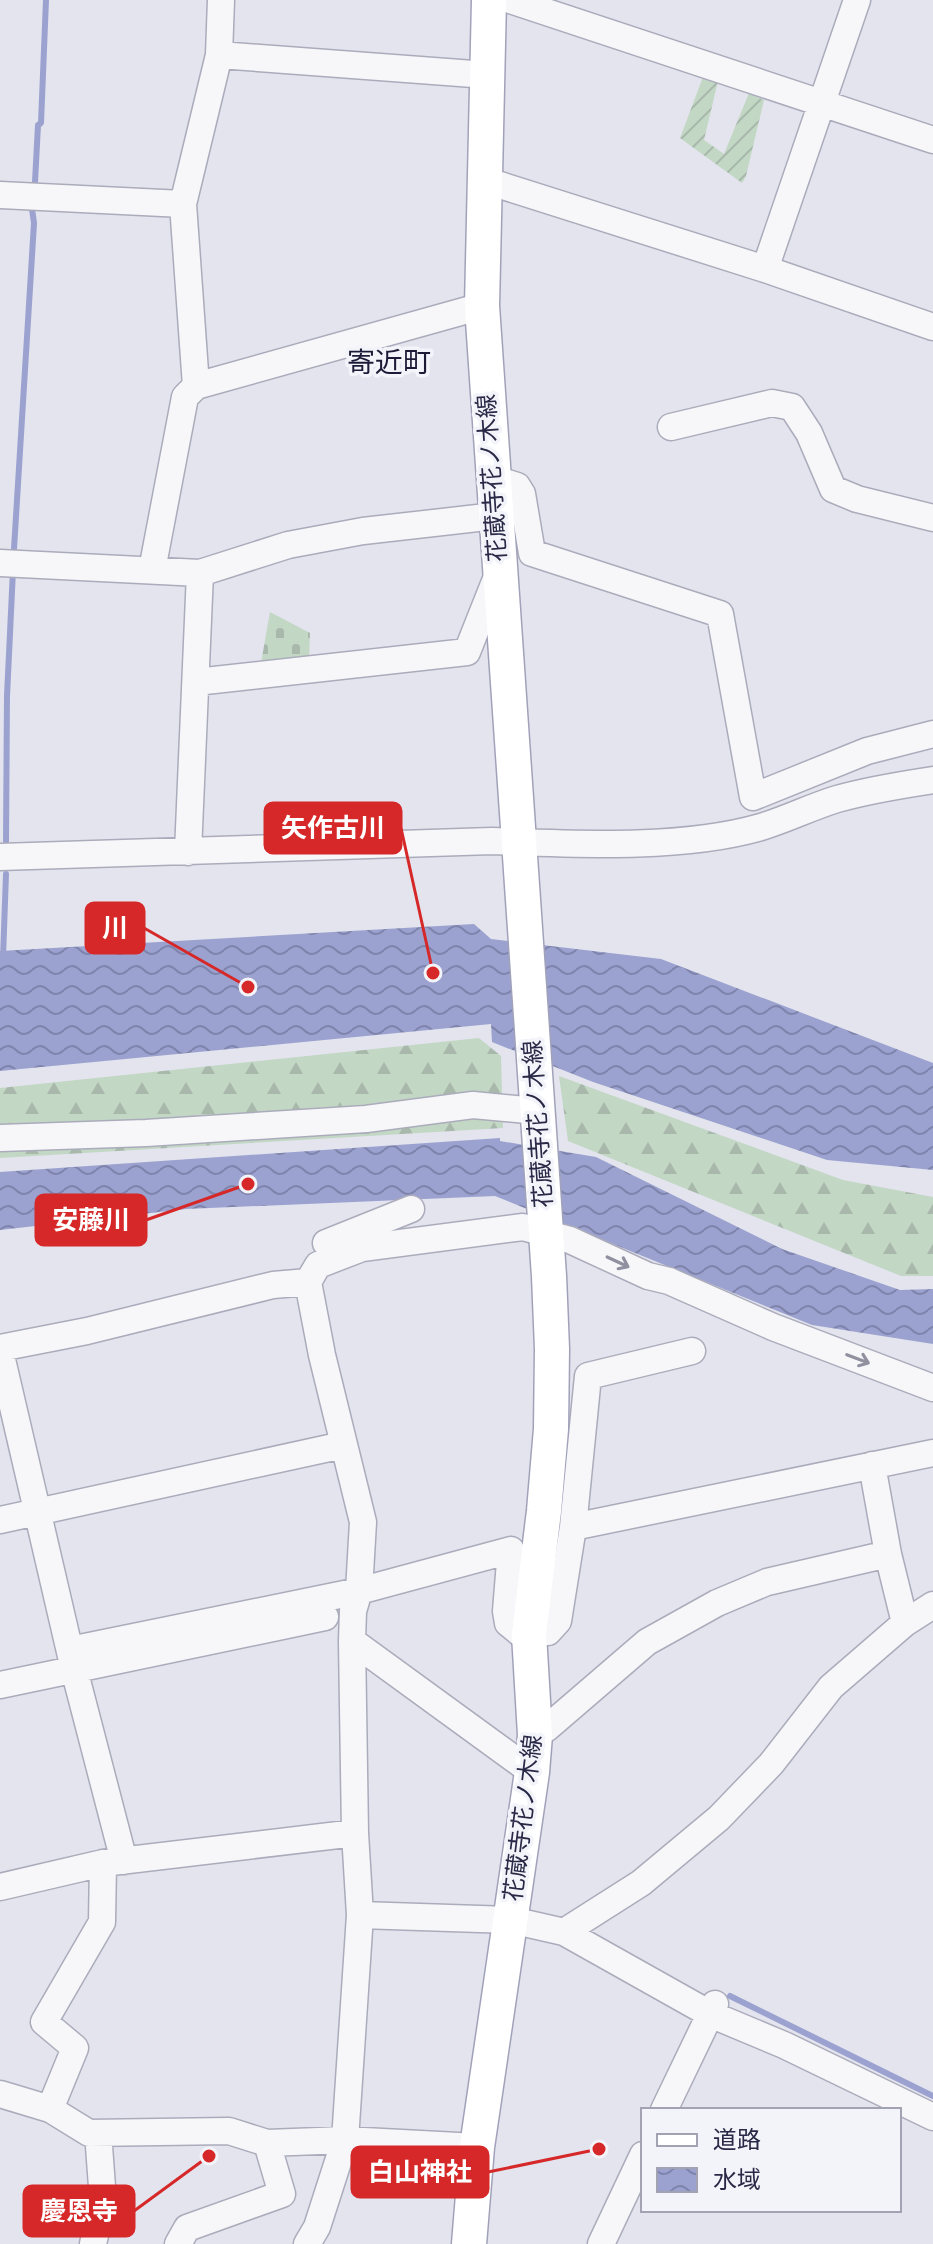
<svg xmlns="http://www.w3.org/2000/svg" width="933" height="2244" viewBox="0 0 933 2244" font-family="Inter,'Noto Sans JP',sans-serif">
<defs>
<pattern id="forest-firs" width="22" height="20" patternUnits="userSpaceOnUse" patternTransform="scale(2)"><rect width="22" height="20" fill="#c3d7c5"/><path d="M5 1l3.5 6h-7zM16 11l3.5 6h-7z" fill="#a8b9ab"/></pattern>
<pattern id="cemetery-stones" width="16" height="16" patternUnits="userSpaceOnUse" patternTransform="scale(2)"><rect width="16" height="16" fill="#c3d7c5"/><path d="M2 7V4a2 2 0 0 1 4 0v3zM10 15v-3a2 2 0 0 1 4 0v3z" fill="#a8b9ab"/></pattern>
<pattern id="garden-furrows" width="10" height="10" patternUnits="userSpaceOnUse" patternTransform="scale(2)"><rect width="10" height="10" fill="#c3d7c5"/><path d="M-1 1l2-2M0 10L10 0M9 11l2-2" fill="none" stroke="#a8b9ab"/></pattern>
<pattern id="water-waves" width="16" height="10" patternUnits="userSpaceOnUse" patternTransform="scale(2)"><rect width="16" height="10" fill="#9ba2d0"/><path d="M0 5q4-4 8 0t8 0" fill="none" stroke="#7e84ab"/></pattern>
</defs>
<rect width="100%" height="100%" fill="#e3e4ed"/>
<!-- forest -->
<path fill="url(#forest-firs)" d="M479,1038L501,1056L503,1128L0,1158V1088Z
M559,1076L843,1180L933,1197V1276H901L568,1141Z"/>
<!-- cemetery -->
<path fill="url(#cemetery-stones)" d="M270,612L310,633L309,660L261,663Z"/>
<!-- garden -->
<path fill="url(#garden-furrows)" d="M703,77L718,81L704,140L724,154L749,93L764,100L746,176L742,183L680,138Z"/>
<!-- water -->
<path fill="url(#water-waves)" d="M474,924L491,939L661,959L933,1063V1170L827,1160L593,1082L492,1042L491,1024L0,1071V951Z
M500,1138V1141L596,1157L782,1249L900,1290L933,1289V1344L812,1325L495,1196L186,1209L0,1230V1172Z"/>
<g fill="none" stroke-linecap="round" stroke-linejoin="round">
<!-- stream -->
<path stroke="#9ba2d0" stroke-width="6" d="M35,182L38,125L41,123L46,0
M14,549L34,223L32,209L34,203
M6,841L7,696L13,570
M3,958L6,874
M730,1996L933,2096"/>
<defs>
<path id="minor" d="M510,0L933,140
M219,55L487,75
M484,180L765,269L933,327
M0,195L183,204
M765,269L857,0
M196,386L183,204L219,55L221,0
M671,427L772,403L792,407L809,433L833,489L857,499L933,518
M492,478L517,486L522,494L532,553L720,614L753,797L867,751L933,734
M0,563L200,573L288,545L363,531L495,516
M152,570L185,397L196,386L482,306
M196,682L467,652L498,574
M188,852L200,573
M0,857L492,841C575,844 681,850 761,827C787,819 811,807 837,799C868,790 900,785 933,780
M0,1138L146,1133L366,1119L473,1105L537,1111
M326,1243L411,1209
M0,1348L87,1331L273,1285L308,1282
M0,1351L74,1669L124,1861
M872,1465L888,1554L905,1623
M0,1520L343,1445
M573,1527L933,1453
M352,1641L532,1772
M70,1650L359,1591L511,1550L506,1611L508,1623L520,1633L548,1632L558,1621L573,1527L588,1376L692,1351
M0,1685L325,1617
M535,1735L547,1728L647,1642L717,1603L767,1582L888,1554
M0,1887L103,1863
M360,1915L511,1920L564,1932L710,2014L784,2045L933,2117
M564,1932L641,1883L719,1818L771,1764L831,1687L905,1623L933,1605
M0,2094L50,2109L89,2133L229,2131L267,2143L345,2140L477,2147
M50,2109L75,2048L44,2022L102,1922L103,1863L355,1833
M664,2110L715,2004
M93,2244L103,2200L98,2133
M178,2244L187,2228L282,2194L267,2143
M307,2244L317,2227L345,2140L360,1915L355,1833L352,1641L353,1611L359,1591L363,1522L322,1355L308,1282L318,1265L362,1248L523,1227L570,1240L648,1276L669,1281L773,1327L933,1388
M601,2244L643,2155"/>
<path id="major" d="M469,2244L477,2147L532,1772L535,1735L529,1634L544,1511L551,1429L552,1349L549,1276L482,306L489,0"/>
</defs>
<!-- minor casing -->
<use href="#minor" stroke="#abacbb" stroke-width="29"/>
<!-- major casing -->
<use href="#major" stroke="#a1a2ba" stroke-width="37"/>
<!-- minor -->
<use href="#minor" stroke="#f7f7fa" stroke-width="26"/>
<!-- major -->
<use href="#major" stroke="#fff" stroke-width="34"/>
</g>
<!-- one-way arrows -->
<defs><path id="oneway-shaft" d="M-6 0H5M1.5-3L5.5 0L1.5 3" fill="none" stroke-width="1.6" stroke-linecap="round" stroke-linejoin="round" transform="scale(2)"/></defs>
<g stroke="#9090a0">
<use href="#oneway-shaft" transform="translate(618 1262) rotate(25)"/>
<use href="#oneway-shaft" transform="translate(858 1359) rotate(21)"/>
</g>
<g text-anchor="middle" stroke-width="7" stroke-linejoin="round" paint-order="stroke">
<!-- street labels -->
<g font-size="24" fill="#292947" stroke="#f3f4f9">
<text transform="translate(492 478) rotate(-94)" y="8">花蔵寺花ノ木線</text>
<text transform="translate(538 1124) rotate(-94)" y="8">花蔵寺花ノ木線</text>
<text transform="translate(523 1818) rotate(-83)" y="8">花蔵寺花ノ木線</text>
</g>
<!-- quarter labels -->
<g font-size="28" fill="#1b1b38" stroke="#f3f4f9">
<text x="389" y="372">寄近町</text>
</g>
</g>
<!-- callouts -->
<path fill="none" stroke="#d62828" stroke-width="3" d="M433 973L401 828M248 987L144 928M248 1184L146 1220M599 2149L488 2172M209 2156L134 2211"/>
<g fill="#d62828" stroke="#f3f4f9" stroke-width="3">
<circle cx="433" cy="973" r="8"/>
<circle cx="248" cy="987" r="8"/>
<circle cx="248" cy="1184" r="8"/>
<circle cx="599" cy="2149" r="8"/>
<circle cx="209" cy="2156" r="8"/>
</g>
<g fill="#d62828" stroke="#d62828" stroke-width="3">
<rect x="265" y="803" width="136" height="50" rx="8"/>
<rect x="86" y="903" width="58" height="50" rx="8"/>
<rect x="36" y="1195" width="110" height="50" rx="8"/>
<rect x="352" y="2147" width="136" height="50" rx="8"/>
<rect x="24" y="2186" width="110" height="50" rx="8"/>
</g>
<g font-size="26" text-anchor="middle" font-weight="bold" fill="#fff">
<text x="333" y="837">矢作古川</text>
<text x="115" y="937">川</text>
<text x="91" y="1229">安藤川</text>
<text x="420" y="2181">白山神社</text>
<text x="79" y="2220">慶恩寺</text>
</g>
<!-- legend -->
<rect x="641" y="2108" width="260" height="104" fill="#f3f4f9" stroke="#a2a3b2" stroke-width="2"/>
<rect x="657" y="2134" width="40" height="12" fill="#ffffff" stroke="#a2a3b2" stroke-width="2"/>
<text x="713" y="2148" font-size="24" fill="#292947">道路</text>
<rect x="657" y="2168" width="40" height="24" fill="url(#water-waves)" stroke="#a2a3b2" stroke-width="2"/>
<text x="713" y="2188" font-size="24" fill="#292947">水域</text>
</svg>
